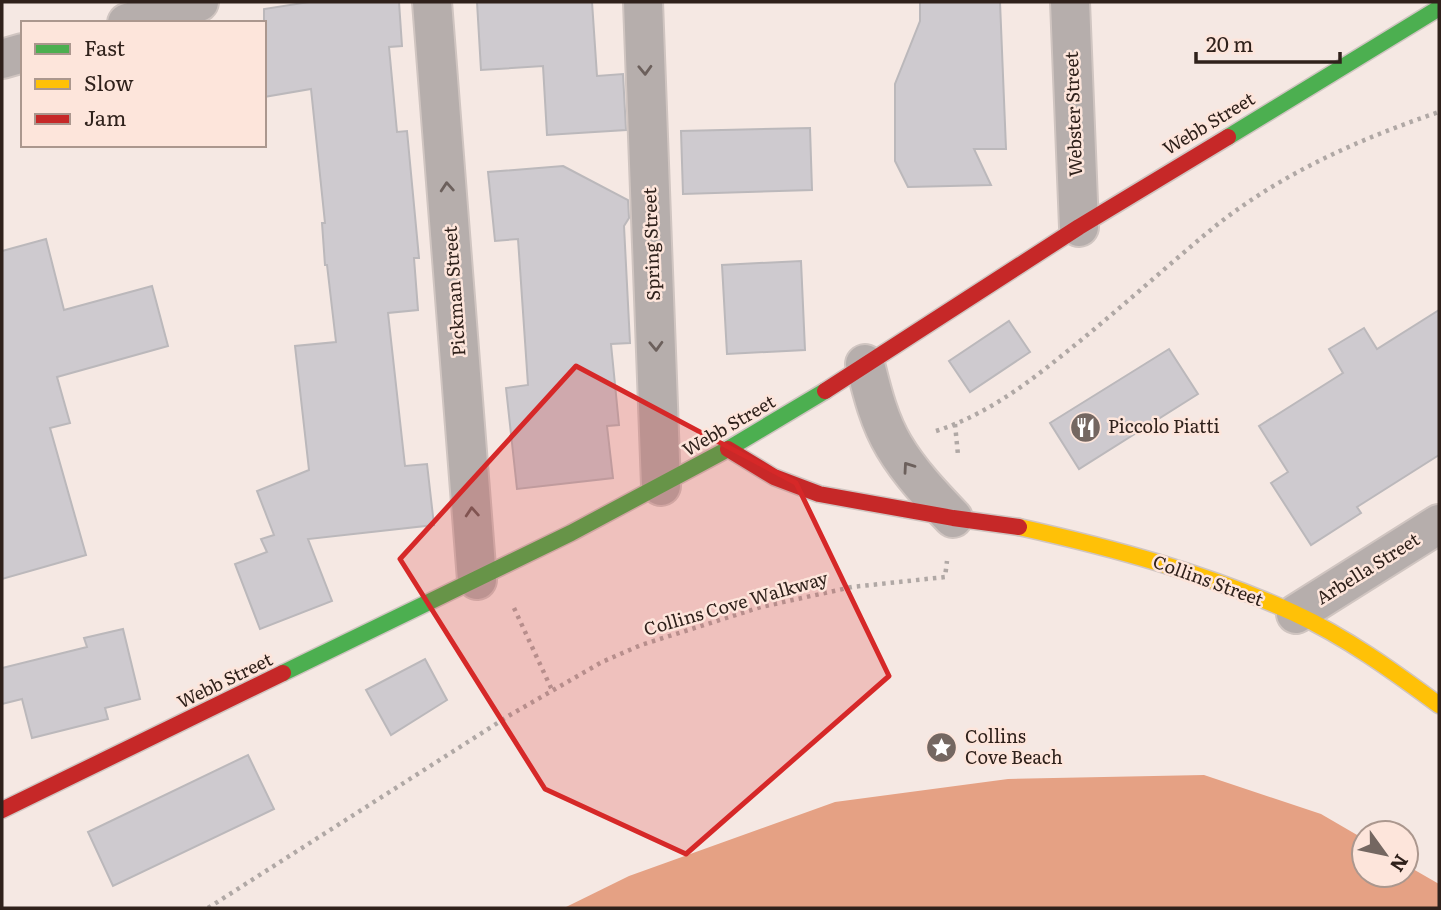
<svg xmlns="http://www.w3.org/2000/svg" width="1441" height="910" viewBox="0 0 1441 910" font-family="Literata,serif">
<rect width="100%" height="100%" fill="#f5e8e3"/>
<!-- water -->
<path fill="#e5a184" d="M1204,775L1321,814L1364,839V875H1406V865L1439,884V908H564L629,876L835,802L1008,779Z"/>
<!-- building -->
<path fill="#cecacf" stroke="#bbb8bb" stroke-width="2" d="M309,2H399L402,46L389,47L397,132L407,131L419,258H414L418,310L388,313L405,466L427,464L434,525L308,539L332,601L260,629L235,564L267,552L261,539L274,535L257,491L309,470L295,346L336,342L327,265H325L322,223H325L311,89L264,97V9Z
M477,2H592L597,76L623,74L626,130L547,135L543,66L481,70Z
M920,2H1000L1006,149H974L991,185L908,187L895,161V84L920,21Z
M810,128L812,190L683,194L681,131Z
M563,166L628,200L629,218L624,226L630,343L611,344L619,425L607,426L613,478L517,489L506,388L528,385L518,239L495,241L488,172Z
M46,239L64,310L152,286L168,346L57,377L70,423L50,428L86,555L2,579V251Z
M801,261L805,350L727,354L722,265Z
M1439,310V455L1357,507L1361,513L1311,545L1271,483L1288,472L1259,426L1343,373L1329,349L1364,328L1377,349Z
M1009,321L1030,352L970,392L949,361Z
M1169,349L1198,394L1079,469L1050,423Z
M123,629L140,699L105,708L108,719L32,738L22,699L2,704V668L87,647L84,638Z
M425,659L447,700L391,735L366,690Z
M248,755L274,809L113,886L88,832Z"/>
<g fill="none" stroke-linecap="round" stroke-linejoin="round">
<defs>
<path id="street" d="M432,2L477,580
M643,2L661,486
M1070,2L1079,227
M127,23L199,2
M2,59L23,53
M865,364C872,392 879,421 894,446C910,473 932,496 953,518
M1296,614L1439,524"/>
<path id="fast" d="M1228,137L1439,8
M283,673L571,533L728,449L825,391"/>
<path id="slow" d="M1019,527C1113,548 1206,573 1294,613C1346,637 1393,671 1439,705"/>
<path id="jam" d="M825,391L1079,227L1228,137
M728,449L774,477L819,494L953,518L1019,527
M2,810L283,673"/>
</defs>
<!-- street casing -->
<use href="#street" stroke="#d0c5c1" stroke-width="42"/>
<!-- fast casing -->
<use href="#fast" stroke="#d0c5c1" stroke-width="19"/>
<!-- slow casing -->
<use href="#slow" stroke="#d0c5c1" stroke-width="19"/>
<!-- jam casing -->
<use href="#jam" stroke="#d0c5c1" stroke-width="19"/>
<!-- path -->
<path stroke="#b0a8a5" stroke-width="4.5" stroke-dasharray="3.5 5" stroke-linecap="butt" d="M955,424L958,455
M936,431C989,414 1032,380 1075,345C1122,307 1167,266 1213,228C1280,174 1359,139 1439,112
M514,608L552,690
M208,908L510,715L602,662L641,645L761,607L852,587L945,577L947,561"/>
<!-- street -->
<use href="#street" stroke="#b6aeac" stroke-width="38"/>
<!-- fast -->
<use href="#fast" stroke="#4caf50" stroke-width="16"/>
<!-- slow -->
<use href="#slow" stroke="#ffc107" stroke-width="16"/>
<!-- jam -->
<use href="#jam" stroke="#c62828" stroke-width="16"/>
</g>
<!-- one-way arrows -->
<defs><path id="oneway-chevron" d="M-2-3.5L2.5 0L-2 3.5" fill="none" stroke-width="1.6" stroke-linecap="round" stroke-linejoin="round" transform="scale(1.75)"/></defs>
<g stroke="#6c605c">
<use href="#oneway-chevron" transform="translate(645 70) rotate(88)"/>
<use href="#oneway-chevron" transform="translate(447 187) rotate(-94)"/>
<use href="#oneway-chevron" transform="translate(656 346) rotate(88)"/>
<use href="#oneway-chevron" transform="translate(908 467) rotate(-125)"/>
<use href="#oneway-chevron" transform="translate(472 512) rotate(-94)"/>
</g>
<!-- marked area -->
<path fill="#d62828" fill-opacity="0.2" stroke="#d62828" stroke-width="5" stroke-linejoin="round" d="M576,366L796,483L889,676L686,854L545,789L400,559Z"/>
<!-- icons -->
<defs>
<symbol id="restaurant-disc" viewBox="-11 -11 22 22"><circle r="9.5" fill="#746761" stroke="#fde5db"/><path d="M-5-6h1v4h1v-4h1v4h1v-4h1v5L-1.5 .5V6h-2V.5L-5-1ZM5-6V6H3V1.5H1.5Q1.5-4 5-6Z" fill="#fff"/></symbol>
<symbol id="sight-disc" viewBox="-11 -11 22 22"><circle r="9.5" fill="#746761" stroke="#fde5db"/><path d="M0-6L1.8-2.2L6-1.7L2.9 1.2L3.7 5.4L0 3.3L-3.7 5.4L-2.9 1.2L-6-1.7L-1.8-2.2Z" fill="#fff"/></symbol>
</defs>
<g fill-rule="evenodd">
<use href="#restaurant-disc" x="1068" y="410" width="35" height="35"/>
<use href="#sight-disc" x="924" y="730" width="35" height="35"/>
</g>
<g text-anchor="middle" stroke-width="5" stroke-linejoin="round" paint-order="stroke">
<!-- street labels -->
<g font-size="18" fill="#2f211b" stroke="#fde5db">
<text transform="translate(1074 114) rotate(-92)" y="6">Webster Street</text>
<text transform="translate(1209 124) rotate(-31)" y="6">Webb Street</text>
<text transform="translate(652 244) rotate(-92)" y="6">Spring Street</text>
<text transform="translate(455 291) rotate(-94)" y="6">Pickman Street</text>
<text transform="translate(729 426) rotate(-30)" y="6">Webb Street</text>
<text transform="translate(1368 569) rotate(-32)" y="6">Arbella Street</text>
<text transform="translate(1208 581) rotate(20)" y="6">Collins Street</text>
<text transform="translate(736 604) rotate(-16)" y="6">Collins Cove Walkway</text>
<text transform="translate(225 681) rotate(-26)" y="6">Webb Street</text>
</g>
<!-- poi labels -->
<g font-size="18" fill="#2f211b" stroke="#fde5db" text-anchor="start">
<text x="1108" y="433">Piccolo Piatti</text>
<text x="965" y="743">Collins<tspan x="965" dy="21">Cove Beach</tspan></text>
</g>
</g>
<!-- border -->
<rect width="1441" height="910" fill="none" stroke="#2f211b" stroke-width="7"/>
<!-- legend -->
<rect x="21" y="21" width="245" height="126" fill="#fde5db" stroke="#ab978e" stroke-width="2"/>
<rect x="35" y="44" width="35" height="10" fill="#4caf50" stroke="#ab978e" stroke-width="2"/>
<text x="84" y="56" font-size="21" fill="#2f211b">Fast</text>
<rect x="35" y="79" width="35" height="10" fill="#ffc107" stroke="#ab978e" stroke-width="2"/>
<text x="84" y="91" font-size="21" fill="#2f211b">Slow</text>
<rect x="35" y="114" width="35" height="10" fill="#c62828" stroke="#ab978e" stroke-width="2"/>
<text x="84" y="126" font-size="21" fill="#2f211b">Jam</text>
<!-- north arrow -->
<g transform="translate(1385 854) rotate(123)"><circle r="33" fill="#fde5db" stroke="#ab978e" stroke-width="2"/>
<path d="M0-5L12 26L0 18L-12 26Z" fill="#746761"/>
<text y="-10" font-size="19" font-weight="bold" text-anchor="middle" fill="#2f211b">N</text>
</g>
<!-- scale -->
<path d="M1196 52v10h144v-10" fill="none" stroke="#2f211b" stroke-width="3.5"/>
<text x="1206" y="52" font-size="21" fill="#2f211b" stroke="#fde5db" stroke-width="5" paint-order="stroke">20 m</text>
</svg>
